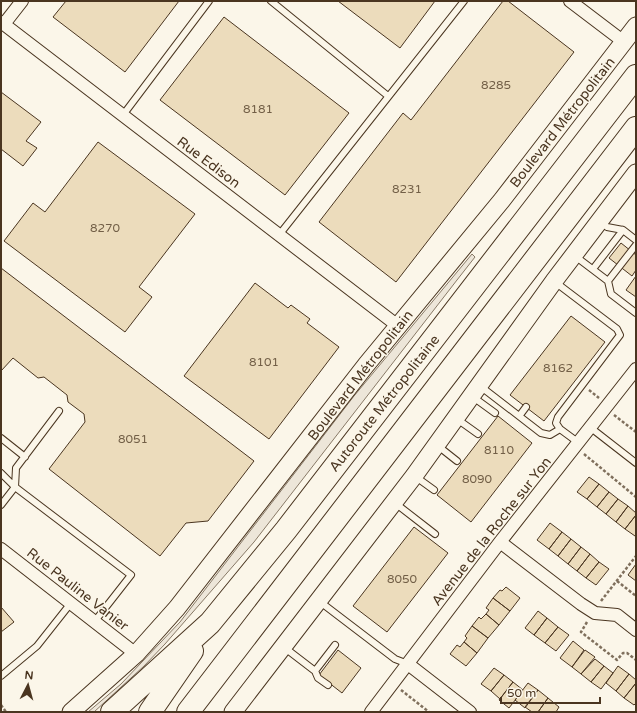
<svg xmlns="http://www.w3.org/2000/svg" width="637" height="713" viewBox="0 0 637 713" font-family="'Varela Round',sans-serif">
<rect width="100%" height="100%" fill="#fbf6e9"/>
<!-- green -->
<path fill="#ede6d9" stroke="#887966" d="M472,254L475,257L457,280L254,542L165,644L144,666L94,712H88L121,684L180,622L354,396Z"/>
<!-- building -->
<path fill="#ecdcbc" stroke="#4a3520" d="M66,1H179L125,72L53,17Z
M338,1H435L400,48Z
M503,1H508L574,52L396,282L319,222L403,113L411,120Z
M224,17L349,113L285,195L160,100Z
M1,92L41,122L26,141L37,148L23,166L1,149Z
M98,142L195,214L139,287L152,297L125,332L4,241L33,203L45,212Z
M621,243L636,255V270L632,276L609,258Z
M1,268L254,461L208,521L186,523L160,556L49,469L85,422L84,414L68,402L67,395L44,377L38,378L13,358L1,371Z
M636,276V297L626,290Z
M255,283L288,308L291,305L310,319L307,323L339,347L269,439L184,376Z
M571,316L605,342L544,421L510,395Z
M498,416L532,443L471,522L437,495Z
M589,477L599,484L587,499L577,492Z
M599,484L609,492L597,507L587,499Z
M609,492L618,499L606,514L597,507Z
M618,499L628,506L616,522L606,514Z
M628,506L636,513V515L625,529L616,522Z
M636,515V535L635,536L625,529Z
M550,523L562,532L549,549L537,540Z
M414,527L448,553L387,632L353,606Z
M562,532L571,539L558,556L549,549Z
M571,539L581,547L568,564L558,556Z
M581,547L590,554L577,571L568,564Z
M590,554L599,562L586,578L577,571Z
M599,562L609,569L596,585L586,578Z
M636,564V581L628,575Z
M506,587L520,598L510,611L493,598L500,590L502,591Z
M493,598L510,611L499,625L486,614L489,610L486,608Z
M1,607L14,622L1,632Z
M538,611L547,618L534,635L525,628Z
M486,614L499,625L488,638L472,626L479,617L481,619Z
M547,618L558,627L545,643L534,635Z
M472,626L488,638L477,653L464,642L467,638L465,636Z
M558,627L569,635L556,651L545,643Z
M573,641L584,650L572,667L560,658Z
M464,642L477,653L466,666L450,654L457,645L460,647Z
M338,650L361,668L342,693L319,675Z
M585,650L595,657L581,674L572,667Z
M595,659L604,666L591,682L581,674Z
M604,666L613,673L601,689L591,682Z
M618,666L629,674L616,691L606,683Z
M494,668L504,675L491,691L481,684Z
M629,674L636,680V683L624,698L616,691Z
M504,675L513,682L500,699L491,691Z
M513,682L523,690L509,708L499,700Z
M528,683L538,690L525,708L515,700Z
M636,683V703L634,705L624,698Z
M538,690L548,698L538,712H532L525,707Z
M548,698L559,707L556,712H538Z"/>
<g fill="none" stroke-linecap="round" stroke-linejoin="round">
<defs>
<path id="lane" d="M271,1L388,96
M123,115L209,1
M601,222L607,227L623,230L636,240
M279,235L464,1
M575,256L608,281L611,294L636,313
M593,269L623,230
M608,281L636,245
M555,282L617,329L620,335L558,417L556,423L560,429
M480,386L541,433L550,435L560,429L579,443
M473,397L495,413
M520,415L526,407
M457,419L478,434
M591,428L636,463
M1,438L25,457
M438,446L457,461
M1,473L15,487
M416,477L434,490
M15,487L16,468L59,411
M395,503L435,534
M1,505L15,487L131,575L95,621
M319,601L395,659L408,664
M285,648L315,671L335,645
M315,671L318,678L328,685
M1,676L37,646L71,603"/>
<path id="street" d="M570,1L624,42
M1,22L398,326
M4,24L22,1
M500,542L581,604L595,613L617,615L636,630
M1,549L136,654
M408,664L470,712
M371,712L500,542L636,369"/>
<path id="secondary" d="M71,712L136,654L177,608L366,365L502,200L636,26
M233,712L414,476L554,281L636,173"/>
<path id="highway" d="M112,712L210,623L286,530L636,76
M150,712L192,651
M188,712L636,128"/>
</defs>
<!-- lane casing -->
<use href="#lane" stroke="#4a3520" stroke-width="8"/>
<!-- street casing -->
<use href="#street" stroke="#4a3520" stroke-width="14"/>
<!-- secondary casing -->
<use href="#secondary" stroke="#4a3520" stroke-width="19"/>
<!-- highway casing -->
<use href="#highway" stroke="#4a3520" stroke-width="24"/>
<!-- path -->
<path stroke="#7f6f5c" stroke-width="2.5" stroke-dasharray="3 2" stroke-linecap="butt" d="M589,390L599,398
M614,415L636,432
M584,454L636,497
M617,581L636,596
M601,601L636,556
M587,622L581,632L617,660L623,653H627L636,660
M401,690L429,712
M1,705L6,712"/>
<!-- lane -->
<use href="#lane" stroke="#fbf6e9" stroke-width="6"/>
<!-- street -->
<use href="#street" stroke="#fbf6e9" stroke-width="12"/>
<!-- secondary -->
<use href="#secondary" stroke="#fbf6e9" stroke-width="17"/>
<!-- highway -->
<use href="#highway" stroke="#fbf6e9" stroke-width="22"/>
</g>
<g text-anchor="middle" stroke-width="3" stroke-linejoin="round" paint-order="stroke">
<!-- number labels -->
<g font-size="12" fill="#725f47">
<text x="496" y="89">8285</text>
<text x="258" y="113">8181</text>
<text x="407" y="193">8231</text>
<text x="105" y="232">8270</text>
<text x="264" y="366">8101</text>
<text x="558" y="372">8162</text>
<text x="133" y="443">8051</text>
<text x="499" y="454">8110</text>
<text x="477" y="483">8090</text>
<text x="402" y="583">8050</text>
</g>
<!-- street labels -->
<g font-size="14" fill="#4a3520" stroke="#fbf6e9">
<text transform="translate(562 122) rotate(-52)" y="5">Boulevard Métropolitain</text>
<text transform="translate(209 162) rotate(37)" y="5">Rue Edison</text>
<text transform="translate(360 375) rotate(-52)" y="5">Boulevard Métropolitain</text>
<text transform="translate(384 403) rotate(-52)" y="5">Autoroute Métropolitaine</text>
<text transform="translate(491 531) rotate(-52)" y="5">Avenue de la Roche sur Yon</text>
<text transform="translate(78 589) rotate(38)" y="5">Rue Pauline Vanier</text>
</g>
</g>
<!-- border -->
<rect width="637" height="713" fill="none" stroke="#4a3520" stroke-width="4"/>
<!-- north arrow -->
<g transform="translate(28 685) rotate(6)" stroke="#fbf6e9" stroke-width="3" paint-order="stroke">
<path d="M0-3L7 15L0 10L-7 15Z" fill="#4a3520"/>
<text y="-6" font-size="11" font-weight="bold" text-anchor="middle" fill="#4a3520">N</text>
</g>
<!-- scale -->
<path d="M501 697v6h99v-6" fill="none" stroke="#4a3520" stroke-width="2"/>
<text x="507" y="697" font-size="12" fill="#4a3520" stroke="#fbf6e9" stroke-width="3" paint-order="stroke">50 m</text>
</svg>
